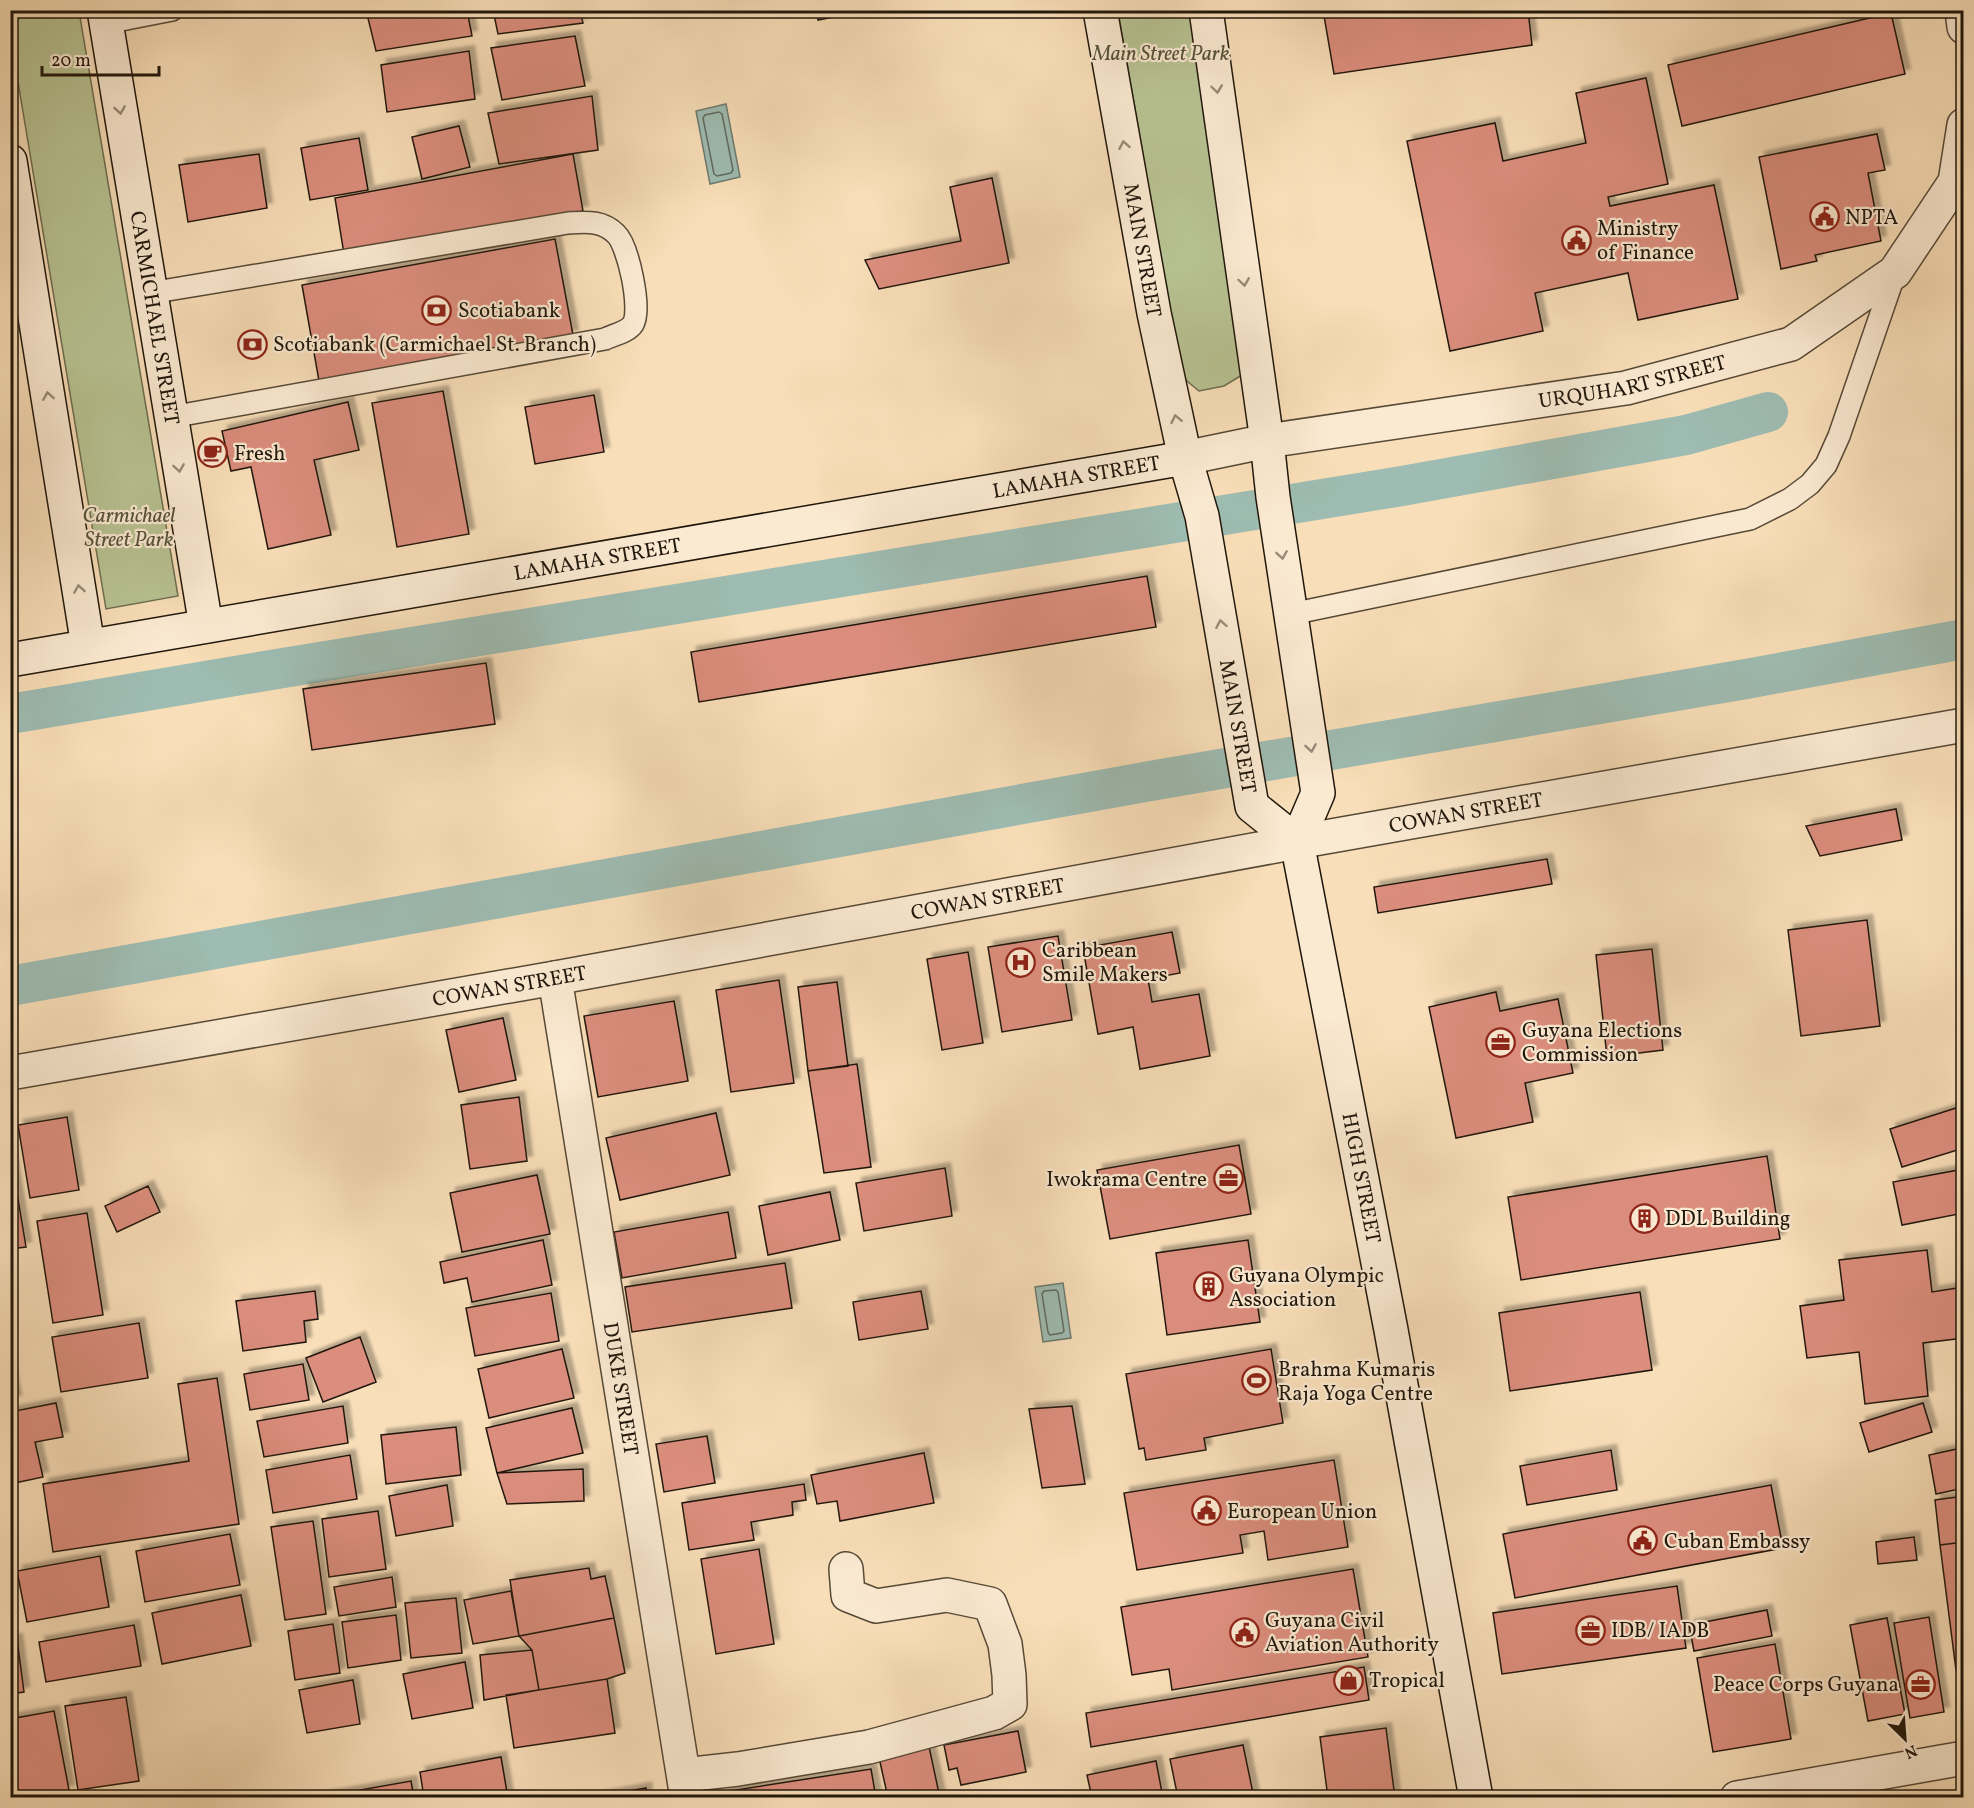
<svg xmlns="http://www.w3.org/2000/svg" width="1974" height="1808" viewBox="0 0 1974 1808" font-family="Vollkorn,serif">
<defs>
<filter id="shadow"><feDropShadow dx="5.5" dy="-5.5" stdDeviation="1.5" flood-color="#0004"/></filter>
</defs>
<rect width="100%" height="100%" fill="#f9dfb9"/>
<filter id="stains"><feTurbulence type="fractalNoise" baseFrequency=".00333" numOctaves="4"/><feColorMatrix values="0 0 0 0 .2 0 0 0 0 .09 0 0 0 0 .02 0 0 0 .5 -.17"/></filter>
<radialGradient id="worn" r=".72"><stop offset=".6" stop-color="#630" stop-opacity="0"/><stop offset="1" stop-color="#630" stop-opacity=".3"/></radialGradient>
<!-- green -->
<path fill="#b8c393" stroke="#6c6d50" stroke-width="1.5" d="M10,11H79L178,596L106,609L11,40Z
M1118,11H1191L1242,375L1224,386L1199,391L1181,376Z"/>
<!-- water -->
<path fill="#9ebcb2" stroke="#6c7a70" stroke-width="1.5" d="M726,104L740,177L710,184L696,111Z
M1063,1283L1071,1338L1043,1342L1035,1287Z"/>
<g fill="none" stroke-linecap="round" stroke-linejoin="round">
<!-- shore -->
<path stroke="#5f6a5f" stroke-width="1.5" d="M719,112L722,114L733,170L731,173L717,176L714,174L703,118L705,115Z
M1056,1290L1058,1292L1064,1331L1062,1333L1050,1335L1048,1332L1042,1294L1044,1291Z"/>
<!-- canal -->
<path stroke="#9ebcb2" stroke-width="40" d="M10,714L283,668L1402,486L1686,435L1768,412
M10,986L1156,780L1746,679L1964,639"/>
</g>
<!-- building -->
<path fill="#dc8e7e" stroke="#20170c" stroke-width="1.5" filter="url(#shadow)" d="M366,10H467L472,36L376,51Z
M493,10H580L583,23L498,34Z
M816,10H869L818,20Z
M1323,10H1528L1532,45L1334,74Z
M1891,13L1905,74L1682,126L1668,65Z
M575,36L585,86L502,100L491,48Z
M469,51L475,99L387,112L381,65Z
M1646,78L1668,184L1608,197L1610,206L1714,185L1738,299L1638,320L1628,273L1535,293L1543,331L1450,351L1407,141L1495,123L1503,161L1586,143L1576,93Z
M592,96L598,150L499,164L488,113Z
M459,126L470,167L422,179L412,137Z
M1877,134L1885,170L1868,173L1881,241L1815,255L1817,261L1781,269L1759,157Z
M359,138L368,190L310,200L301,148Z
M259,154L267,208L188,222L179,165Z
M573,154L583,211L344,254L335,198Z
M992,178L1009,263L879,289L865,260L961,241L950,187Z
M555,239L573,335L319,381L302,285Z
M443,391L469,534L397,547L372,403Z
M594,395L604,452L535,464L525,407Z
M348,402L359,450L314,460L331,535L268,549L251,467L231,471L222,431Z
M1147,576L1156,627L699,702L691,652Z
M486,663L495,724L312,750L303,689Z
M1896,809L1902,840L1820,856L1806,826Z
M1547,859L1552,884L1378,913L1374,887Z
M1867,920L1880,1026L1801,1036L1788,930Z
M1172,932L1180,973L1148,979L1152,1002L1199,994L1210,1056L1140,1069L1133,1027L1098,1034L1083,948Z
M1058,936L1072,1020L1002,1032L988,947Z
M1652,949L1663,1050L1607,1057L1596,955Z
M968,952L983,1043L942,1050L927,959Z
M779,980L794,1083L731,1092L716,990Z
M837,982L848,1066L808,1071L798,987Z
M1496,992L1500,1011L1558,999L1573,1073L1525,1083L1533,1122L1456,1138L1429,1007Z
M674,1001L688,1081L598,1097L584,1016Z
M503,1018L516,1080L459,1092L446,1030Z
M857,1064L871,1167L824,1173L808,1071Z
M519,1097L527,1161L470,1169L461,1105Z
M1956,1108L1964,1132V1148L1902,1167L1890,1129Z
M716,1113L730,1175L620,1200L606,1138Z
M67,1117L79,1190L30,1198L18,1125Z
M1239,1145L1251,1214L1110,1239L1097,1170Z
M10,1151L26,1247L10,1249Z
M1767,1156L1780,1239L1521,1280L1508,1197Z
M945,1168L952,1216L864,1231L856,1183Z
M1964,1169V1213L1902,1225L1893,1182Z
M537,1175L550,1234L462,1252L450,1193Z
M148,1186L160,1212L117,1232L105,1206Z
M830,1192L840,1240L768,1255L759,1206Z
M728,1212L736,1258L622,1278L614,1232Z
M87,1213L103,1315L53,1323L37,1221Z
M543,1240L552,1285L472,1302L467,1278L444,1283L440,1262Z
M1248,1240L1260,1322L1167,1335L1156,1253Z
M1927,1250L1932,1292L1964,1287V1338L1923,1343L1928,1396L1865,1404L1859,1352L1807,1358L1800,1306L1844,1300L1839,1260Z
M785,1263L792,1308L632,1332L625,1287Z
M315,1291L318,1319L304,1321L306,1342L243,1351L236,1301Z
M921,1291L928,1329L859,1340L853,1302Z
M1640,1292L1652,1370L1510,1391L1499,1313Z
M551,1293L559,1341L475,1356L466,1308Z
M139,1323L148,1378L61,1392L52,1337Z
M360,1337L376,1382L323,1402L306,1358Z
M562,1349L574,1398L489,1418L478,1369Z
M1271,1349L1283,1423L1204,1438L1206,1450L1146,1460L1144,1448L1139,1449L1126,1374Z
M303,1364L309,1400L250,1410L244,1374Z
M10,1373L16,1400L10,1401Z
M217,1378L239,1524L53,1552L43,1484L189,1461L178,1384Z
M56,1403L63,1437L35,1442L43,1477L10,1484V1412Z
M1923,1403L1932,1432L1869,1452L1860,1423Z
M343,1406L348,1443L264,1457L257,1421Z
M1072,1406L1085,1484L1042,1488L1029,1409Z
M572,1408L583,1453L497,1473L486,1428Z
M456,1427L461,1475L386,1484L381,1435Z
M707,1436L715,1483L664,1492L656,1444Z
M1957,1449L1961,1468H1964V1488L1936,1494L1929,1455Z
M1611,1450L1617,1490L1527,1505L1520,1466Z
M924,1453L934,1503L840,1521L837,1501L817,1504L811,1475Z
M350,1455L357,1499L273,1513L266,1470Z
M1334,1460L1348,1547L1268,1560L1264,1531L1240,1535L1243,1553L1137,1570L1124,1493Z
M583,1469L584,1501L507,1504L497,1473Z
M804,1484L806,1500L792,1502L793,1515L751,1522L754,1540L689,1550L682,1503Z
M447,1485L453,1526L396,1536L389,1496Z
M1771,1485L1783,1548L1515,1598L1503,1534Z
M1964,1496V1542L1940,1545L1935,1500Z
M378,1511L386,1569L329,1577L322,1519Z
M313,1521L326,1614L285,1620L271,1527Z
M230,1534L240,1585L145,1602L136,1551Z
M1914,1537L1917,1560L1878,1564L1876,1542Z
M1964,1542V1669L1956,1670L1940,1545Z
M759,1549L774,1644L716,1654L701,1559Z
M100,1556L109,1607L27,1622L17,1571Z
M589,1568L591,1579L605,1576L614,1618L519,1636L510,1580Z
M1353,1569L1368,1657L1172,1690L1169,1669L1132,1675L1121,1607Z
M392,1577L396,1607L339,1616L334,1587Z
M1677,1586L1686,1648L1502,1674L1493,1613Z
M511,1591L519,1636L473,1644L464,1600Z
M241,1595L251,1646L162,1664L152,1613Z
M456,1598L462,1653L411,1658L405,1603Z
M1767,1610L1772,1636L1694,1651L1689,1625Z
M396,1615L401,1660L348,1668L342,1622Z
M1929,1617L1944,1712L1910,1718L1894,1623Z
M614,1618L625,1673L607,1679L539,1690L532,1650L519,1636Z
M1887,1618L1905,1714L1868,1721L1850,1625Z
M333,1624L340,1673L295,1680L288,1631Z
M134,1625L141,1666L46,1682L39,1642Z
M17,1639L24,1692L10,1694V1640Z
M1775,1644L1791,1739L1713,1752L1697,1658Z
M532,1650L539,1690L484,1700L480,1655Z
M465,1662L473,1708L412,1719L403,1674Z
M1364,1667L1369,1700L1091,1747L1086,1713Z
M607,1679L615,1733L514,1748L506,1695Z
M353,1680L360,1724L307,1733L299,1690Z
M126,1697L139,1781L78,1790L65,1706Z
M54,1711L69,1790L34,1798H10V1719Z
M1386,1728L1395,1798H1328L1320,1737Z
M1018,1731L1026,1772L961,1785L957,1768L949,1770L944,1745Z
M928,1742L940,1798H888L878,1753Z
M1243,1745L1254,1798H1178L1170,1759Z
M501,1757L508,1798H424L420,1772Z
M1156,1761L1163,1798H1092L1087,1775Z
M871,1769L876,1798H724L723,1792Z
M411,1781L414,1798H315Z
M646,1788L647,1798H590Z"/>
<g fill="none" stroke-linecap="round" stroke-linejoin="round">
<defs>
<path id="lane" d="M106,23L172,10
M150,293L568,223C586,222 602,220 616,234C628,245 642,309 633,324C628,332 613,335 605,339L171,417
M1291,614L1750,519L1790,499L1810,484L1826,465L1839,436L1895,273"/>
<g id="street">
<path d="M1962,10L1964,27"/>
<path id="s1" d="M1185,458L1267,441L1626,388L1791,344L1895,272L1955,182L1964,125"/>
<path id="s2" d="M555,978L687,1798"/>
<path id="s3" d="M10,1073L555,978L1297,842L1964,725"/>
<path d="M684,1775L738,1769L869,1747L994,1713L1010,1704L1009,1675L1005,1644L990,1604L947,1595L876,1606L848,1595L846,1569"/>
<path d="M1737,1798L1964,1758"/>
</g>
<g id="secondary">
<path id="s4" d="M104,10L206,626"/>
<path id="s5" d="M1100,10L1154,313L1185,458L1202,516L1252,806L1297,842"/>
<path d="M1206,10L1267,441L1273,497L1318,793L1297,842"/>
<path d="M10,161L88,646"/>
<path id="s6" d="M10,660L1185,458"/>
<path id="s7" d="M1297,842L1391,1330L1476,1798"/>
</g>
</defs>
<!-- lane casing -->
<use href="#lane" stroke="#564937" stroke-width="24"/>
<!-- street casing -->
<use href="#street" stroke="#564937" stroke-width="36"/>
<!-- secondary casing -->
<use href="#secondary" stroke="#20170c" stroke-width="36"/>
<!-- lane -->
<use href="#lane" stroke="#fbead2" stroke-width="21"/>
<!-- street -->
<use href="#street" stroke="#fbead2" stroke-width="33"/>
<!-- secondary -->
<use href="#secondary" stroke="#fbead2" stroke-width="33"/>
</g>
<!-- one-way arrows -->
<defs><path id="oneway-chevron" d="M-2-3.5L2.5 0L-2 3.5" fill="none" stroke-width="1.6" stroke-linecap="round" stroke-linejoin="round" transform="scale(1.5)"/></defs>
<g stroke="#988b79">
<use href="#oneway-chevron" transform="translate(1217 89) rotate(82)"/>
<use href="#oneway-chevron" transform="translate(120 110) rotate(81)"/>
<use href="#oneway-chevron" transform="translate(1124 145) rotate(-100)"/>
<use href="#oneway-chevron" transform="translate(1244 282) rotate(82)"/>
<use href="#oneway-chevron" transform="translate(48 396) rotate(-99)"/>
<use href="#oneway-chevron" transform="translate(1176 419) rotate(-102)"/>
<use href="#oneway-chevron" transform="translate(179 468) rotate(81)"/>
<use href="#oneway-chevron" transform="translate(1282 555) rotate(81)"/>
<use href="#oneway-chevron" transform="translate(79 589) rotate(-99)"/>
<use href="#oneway-chevron" transform="translate(1221 624) rotate(-100)"/>
<use href="#oneway-chevron" transform="translate(1311 748) rotate(81)"/>
</g>
<!-- icons -->
<defs>
<symbol id="civic-ring" viewBox="-11 -11 22 22"><circle r="9.5" fill="#fbead2" stroke="#8f2418" stroke-width="1.5"/><path d="M-.6-6.5H3V-4.5H.6V-3L4-1V1h2V6H-6V1h2V-1L-.6-3ZM-1.2 2.5V6h2.4V2.5Z" fill="#8f2418"/></symbol>
<symbol id="bank-ring" viewBox="-11 -11 22 22"><circle r="9.5" fill="#fbead2" stroke="#8f2418" stroke-width="1.5"/><path d="M-6-4H6V4H-6ZM0-2.3a2.3 2.3 0 1 0 0 4.6a2.3 2.3 0 1 0 0-4.6Z" fill="#8f2418"/></symbol>
<symbol id="cafe-ring" viewBox="-11 -11 22 22"><circle r="9.5" fill="#fbead2" stroke="#8f2418" stroke-width="1.5"/><path d="M-5.5-4.5H6V0H3Q3 3.5 0 3.5H-2.5Q-5.5 3.5-5.5 0ZM3-3.2v2h1.7v-2ZM-6 4.5H4V6H-6Z" fill="#8f2418"/></symbol>
<symbol id="hospital-ring" viewBox="-11 -11 22 22"><circle r="9.5" fill="#fbead2" stroke="#8f2418" stroke-width="1.5"/><path d="M-5-5h3v3.5h4V-5h3V5h-3V1.5h-4V5h-3Z" fill="#8f2418"/></symbol>
<symbol id="office-ring" viewBox="-11 -11 22 22"><circle r="9.5" fill="#fbead2" stroke="#8f2418" stroke-width="1.5"/><path d="M-6-3h4V-5.5h4V-3h4V5H-6ZM-1-4.5V-3h2v-1.5ZM-6 0V1H6V0Z" fill="#8f2418"/></symbol>
<symbol id="building-ring" viewBox="-11 -11 22 22"><circle r="9.5" fill="#fbead2" stroke="#8f2418" stroke-width="1.5"/><path d="M-4-6H4V6H1V3H-1V6H-4ZM-2.5-4.3h1.7v1.8h-1.7ZM.8-4.3h1.7v1.8H.8ZM-2.5-1h1.7V.8h-1.7ZM.8-1h1.7V.8H.8Z" fill="#8f2418"/></symbol>
<symbol id="stadium-ring" viewBox="-11 -11 22 22"><circle r="9.5" fill="#fbead2" stroke="#8f2418" stroke-width="1.5"/><path d="M0-5a6.5 5 0 1 0 0 10a6.5 5 0 1 0 0-10ZM-3.5-1.8h7v3.6h-7Z" fill="#8f2418"/></symbol>
<symbol id="shop-ring" viewBox="-11 -11 22 22"><circle r="9.5" fill="#fbead2" stroke="#8f2418" stroke-width="1.5"/><path d="M-5-2.5h2.3a2.7 3.5 0 0 1 5.4 0H5L5.5 6h-11ZM-1.5-2.5h3a1.5 2.3 0 0 0-3 0Z" fill="#8f2418"/></symbol>
</defs>
<g fill-rule="evenodd">
<use href="#civic-ring" x="1808" y="200" width="33" height="33"/>
<use href="#civic-ring" x="1560" y="224" width="33" height="33"/>
<use href="#bank-ring" x="420" y="294" width="33" height="33"/>
<use href="#bank-ring" x="236" y="328" width="33" height="33"/>
<use href="#cafe-ring" x="196" y="436" width="33" height="33"/>
<use href="#hospital-ring" x="1004" y="946" width="33" height="33"/>
<use href="#office-ring" x="1484" y="1026" width="33" height="33"/>
<use href="#office-ring" x="1212" y="1162" width="33" height="33"/>
<use href="#building-ring" x="1628" y="1202" width="33" height="33"/>
<use href="#building-ring" x="1192" y="1270" width="33" height="33"/>
<use href="#stadium-ring" x="1240" y="1364" width="33" height="33"/>
<use href="#civic-ring" x="1190" y="1494" width="33" height="33"/>
<use href="#civic-ring" x="1626" y="1524" width="33" height="33"/>
<use href="#office-ring" x="1574" y="1614" width="33" height="33"/>
<use href="#civic-ring" x="1228" y="1616" width="33" height="33"/>
<use href="#shop-ring" x="1332" y="1664" width="33" height="33"/>
<use href="#office-ring" x="1904" y="1668" width="33" height="33"/>
</g>
<g text-anchor="middle" stroke-width="4.5" stroke-linejoin="round" paint-order="stroke">
<!-- park labels -->
<g font-size="21" font-style="italic" fill="#55533b" stroke="#fbead2">
<text x="1161" y="60">Main Street Park</text>
<text x="129" y="522">Carmichael<tspan x="129" dy="24">Street Park</tspan></text>
</g>
<!-- poi labels -->
<g font-size="21" fill="#20170c" stroke="#fbead2" text-anchor="start">
<text x="1845" y="224">NPTA</text>
<text x="1597" y="235">Ministry<tspan x="1597" dy="24">of Finance</tspan></text>
<text x="458" y="317">Scotiabank</text>
<text x="273" y="351">Scotiabank (Carmichael St. Branch)</text>
<text x="234" y="460">Fresh</text>
<text x="1042" y="957">Caribbean<tspan x="1042" dy="24">Smile Makers</tspan></text>
<text x="1522" y="1037">Guyana Elections<tspan x="1522" dy="24">Commission</tspan></text>
<text x="1207" y="1186" text-anchor="end">Iwokrama Centre</text>
<text x="1665" y="1225">DDL Building</text>
<text x="1229" y="1282">Guyana Olympic<tspan x="1229" dy="24">Association</tspan></text>
<text x="1278" y="1376">Brahma Kumaris<tspan x="1278" dy="24">Raja Yoga Centre</tspan></text>
<text x="1227" y="1518">European Union</text>
<text x="1664" y="1548">Cuban Embassy</text>
<text x="1265" y="1627">Guyana Civil<tspan x="1265" dy="24">Aviation Authority</tspan></text>
<text x="1611" y="1637">IDB/ IADB</text>
<text x="1369" y="1687">Tropical</text>
<text x="1899" y="1691" text-anchor="end">Peace Corps Guyana</text>
</g>
<!-- street labels -->
<g font-size="21" fill="#20170c" stroke="#fbead2">
<text dy="7" stroke="none"><textPath href="#s5" startOffset="244">MAIN STREET</textPath></text>
<text dy="7" stroke="none"><textPath href="#s4" startOffset="312">CARMICHAEL STREET</textPath></text>
<text dy="7" stroke="none"><textPath href="#s1" startOffset="454">URQUHART STREET</textPath></text>
<text dy="7" stroke="none"><textPath href="#s6" startOffset="1082">LAMAHA STREET</textPath></text>
<text dy="7" stroke="none"><textPath href="#s6" startOffset="596">LAMAHA STREET</textPath></text>
<text dy="7" stroke="none"><textPath href="#s5" startOffset="730">MAIN STREET</textPath></text>
<text dy="7" stroke="none"><textPath href="#s3" startOffset="1479">COWAN STREET</textPath></text>
<text dy="7" stroke="none"><textPath href="#s3" startOffset="993">COWAN STREET</textPath></text>
<text dy="7" stroke="none"><textPath href="#s3" startOffset="507">COWAN STREET</textPath></text>
<text dy="7" stroke="none"><textPath href="#s7" startOffset="342">HIGH STREET</textPath></text>
<text dy="7" stroke="none"><textPath href="#s2" startOffset="416">DUKE STREET</textPath></text>
</g>
</g>
<!-- margin -->
<rect width="1974" height="1808" fill="none" stroke="#f9dfb9" stroke-width="36"/>
<rect x="12" y="12" width="1950" height="1784" fill="none" stroke="#20170c" stroke-width="3"/>
<rect x="18" y="18" width="1938" height="1772" fill="none" stroke="#20170c" stroke-width="1.5"/>
<!-- north arrow -->
<g transform="translate(1905 1739) rotate(155)" stroke="#fbead2" stroke-width="4.5" paint-order="stroke">
<path d="M0-4.5L10 22L0 15L-10 22Z" fill="#20170c"/>
<text y="-9" font-size="16" font-weight="bold" text-anchor="middle" fill="#20170c">N</text>
</g>
<!-- scale -->
<path d="M42 66v9h117v-9" fill="none" stroke="#20170c" stroke-width="3"/>
<text x="51" y="66" font-size="18" fill="#20170c" stroke="#fbead2" stroke-width="4.5" paint-order="stroke">20 m</text>
<rect width="100%" height="100%" filter="url(#stains)"/>
<rect width="100%" height="100%" fill="url(#worn)"/>
</svg>
